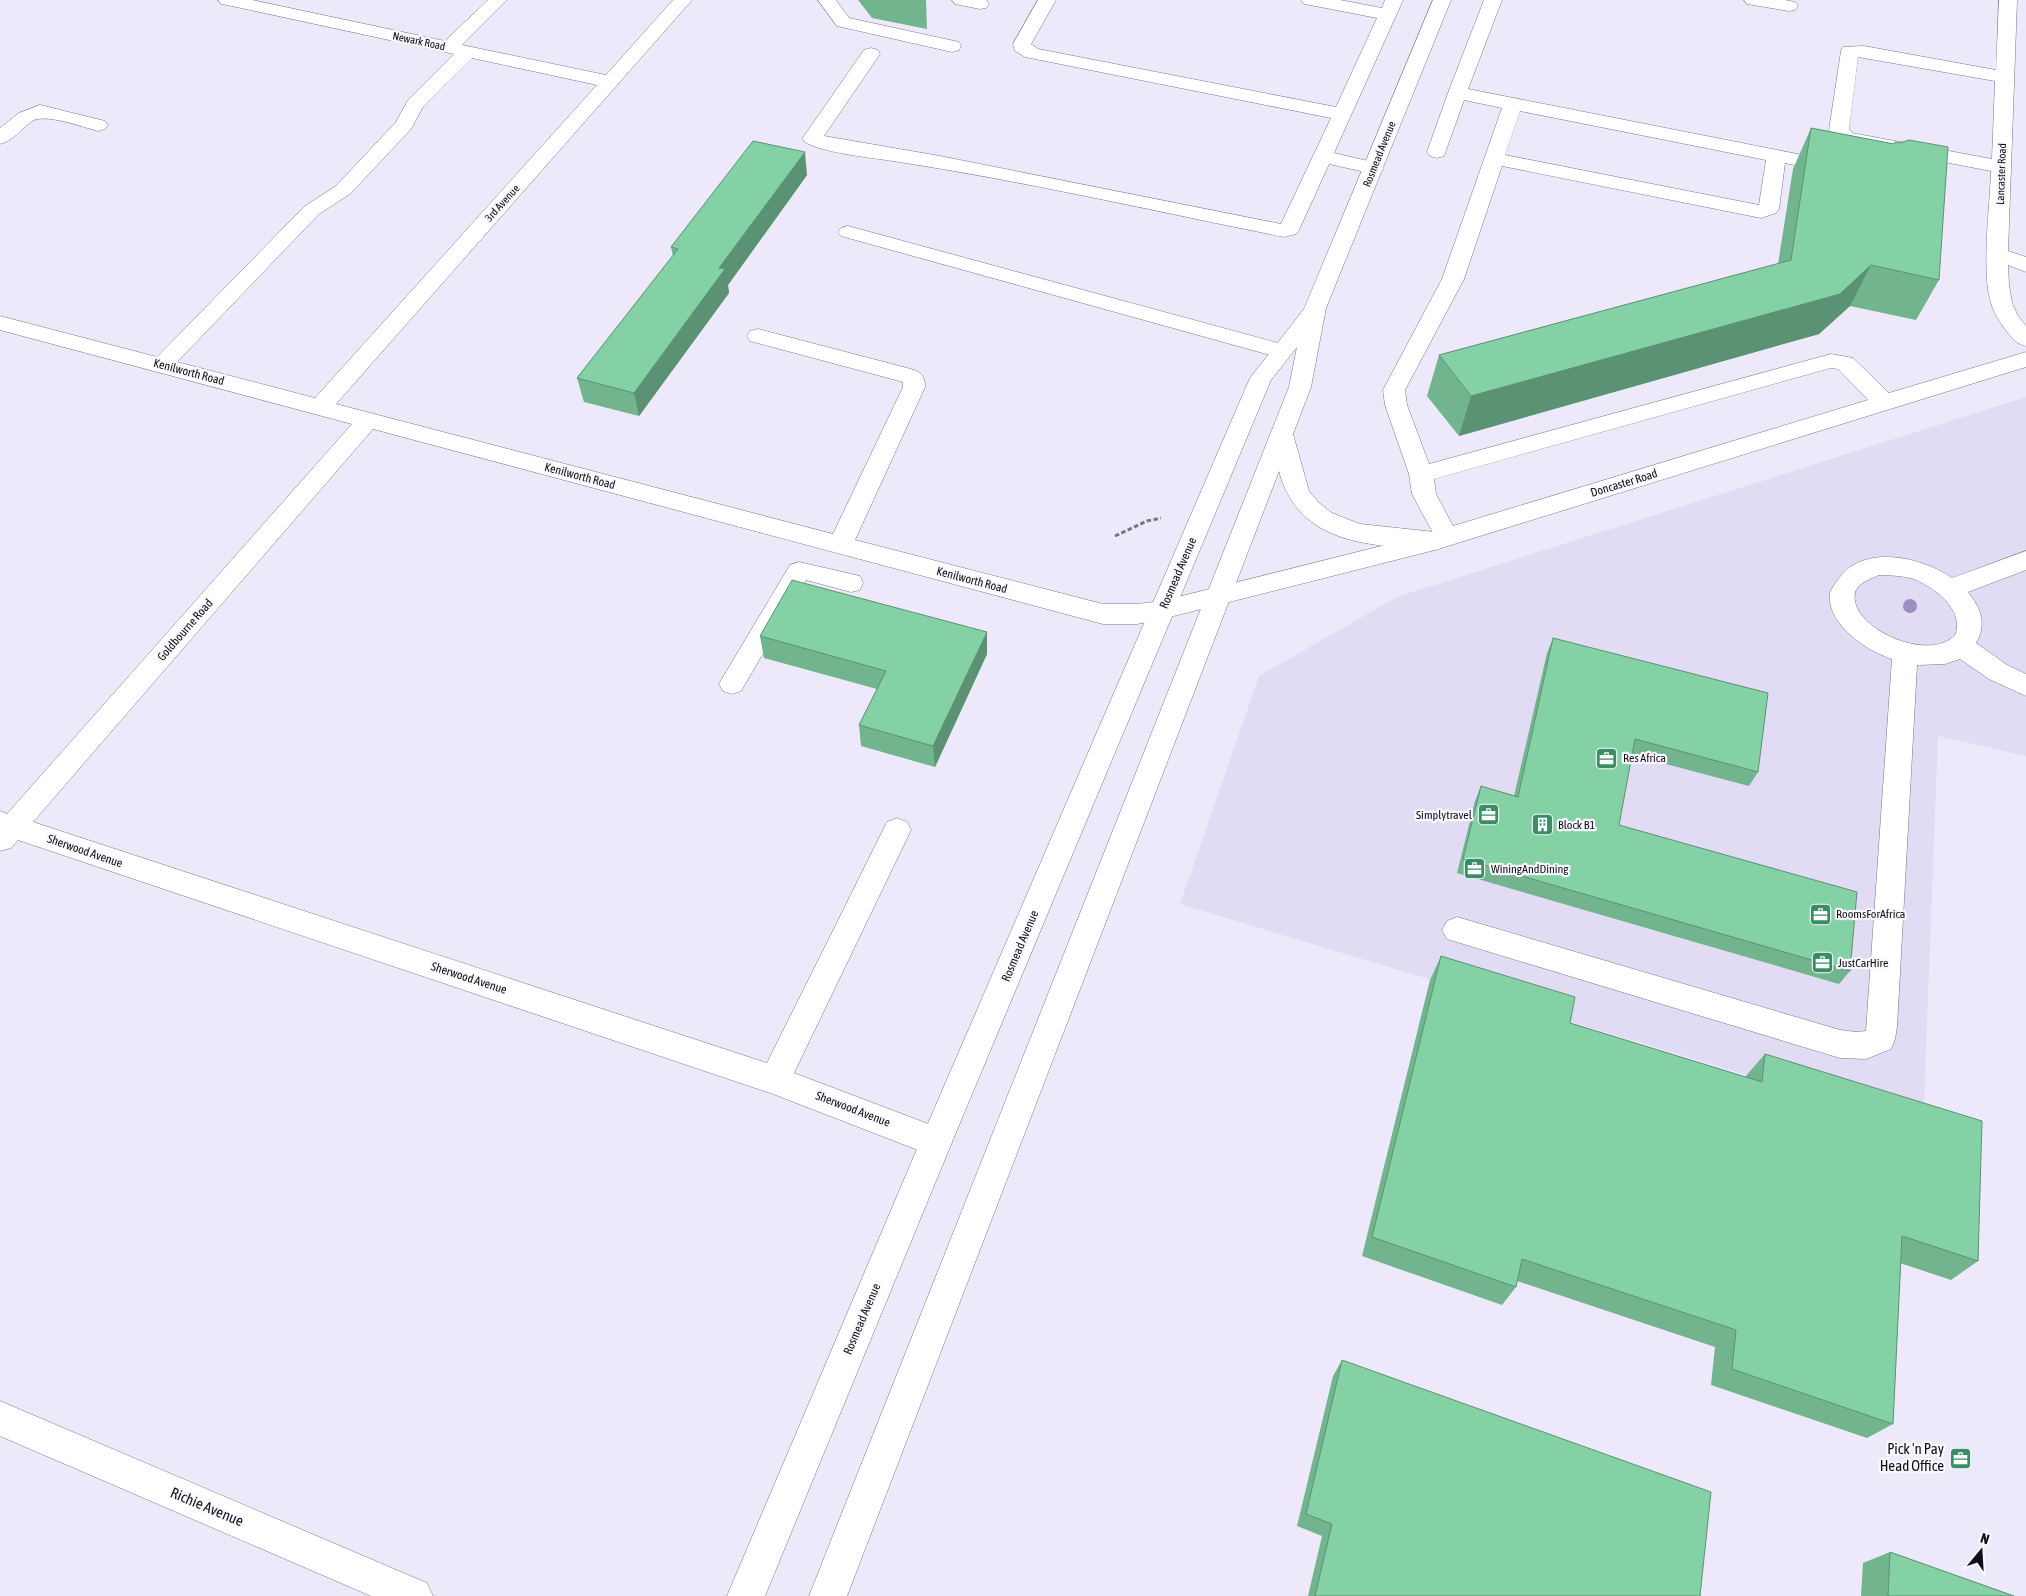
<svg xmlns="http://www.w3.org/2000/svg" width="2026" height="1596" viewBox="0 0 2026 1596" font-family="'Asap Condensed',sans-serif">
<rect width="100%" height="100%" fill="#ede9fb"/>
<!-- built -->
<path fill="#e1dbf4" d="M2026,397V756L1938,736L1923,1128L1180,904L1259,676L1397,597Z"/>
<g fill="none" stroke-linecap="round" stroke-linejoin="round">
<defs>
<path id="minor" d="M218,0H252L445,41L488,0H507L462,45L606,75L673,0H692L336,404L833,534L903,387V382L750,341L747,336L750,331L758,329L907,368C919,371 925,374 925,387L855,540L1103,604H1137L1162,601L1433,533L1412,494L1409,474L1385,405L1383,390L1442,279L1502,108L1464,100L1444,156L1437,158L1430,156L1427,152L1448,93L1484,0H1502L1468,89L1833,161L1840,163L1843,167L1840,171L1833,173L1785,163L1779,209L1776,213L1761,218L1502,166L1464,279L1405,390L1407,405L1429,464L1831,354L1853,358L1889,393L2026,352V367L1435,550L1162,619L1137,624H1103L373,429L33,822L767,1063L887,822L897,818L907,822L911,830L794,1073L947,1131L952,1142L947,1153L936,1157L773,1094L18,840L11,848L0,851V811L7,814L352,424L0,330V316L157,357L305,206L336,186L396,122L408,100L454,54L227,5L221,4ZM472,58L597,85L315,398L177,362L319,214L350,194L411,129L423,107ZM1520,111L1766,160L1759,205L1505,155ZM1831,368L1838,369L1868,400L1453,526L1436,494L1434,479Z
M818,0H836L849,18L959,42L961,46L959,50L952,52L837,26Z
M952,0H986L989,4L986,8L980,9L955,4Z
M1038,0H1056L1031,44L1038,49L1336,107L1377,18L1310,5L1304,4L1301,0H1340L1382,8L1385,0H1403L1334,153L1381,164L1384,168L1381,172L1374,174L1329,164L1299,230L1296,234L1284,237C1154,211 1024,181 893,161C875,158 811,152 802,139L864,50L871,48L878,50L880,54L824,136L940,156L1281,224L1331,118L1025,57L1015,51L1013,44Z
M1744,0H1785L1795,2L1798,6L1795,10L1789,11L1747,4Z
M1999,0H2017L2008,251L2026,257V272L2008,265L2009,285L2012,303L2018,316L2026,326V346C2017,344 2014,340 2008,333C2001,324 1994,314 1991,303C1981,270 1990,207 1991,171L1845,143L1838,141L1829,130L1841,51L1843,47L1864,46L1996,70ZM1858,57L1995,81L1992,159L1852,133L1849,129Z
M40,105L105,121L108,125L105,129L98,131C82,127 46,113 32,121C21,129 13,141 0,144V128L19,113Z
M848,226L1289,346L1292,351L1289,356L1281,358L841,236L838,232L841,228Z
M2026,551V570L1968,592C1981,609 1987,624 1976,643L2007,665L2026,674V696L1989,679L1960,659L1945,664L1917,665L1897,1027L1895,1039L1891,1049L1866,1059L1840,1058L1447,939L1442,930L1447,921L1457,917L1840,1030L1856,1032L1866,1031L1892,659C1867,651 1826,624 1830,593C1831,589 1835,584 1838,580C1862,543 1922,557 1952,578ZM1879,575C1890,575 1901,576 1911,578C1932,585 1966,610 1955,635C1929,664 1848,627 1855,593C1857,583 1871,579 1879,575Z
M799,562L860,576L863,583L860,590L851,592L806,580L741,691L732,694L723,691L719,684L723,677L790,565Z
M0,1401L427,1583L433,1596H371L0,1436Z"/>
<path id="major" d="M1433,0H1451L1326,308L1311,387L1293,434L1309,491L1318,502L1332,513L1360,524L1435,532L1444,535L1447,541L1444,547L1435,550C1371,545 1299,546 1279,471L847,1596H809L1289,387L1297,347L1271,380L952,1142L765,1596H727L920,1142L1250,378L1304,309Z"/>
</defs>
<!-- minor casing -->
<use href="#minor" stroke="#7a7686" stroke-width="1"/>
<!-- major casing -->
<use href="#major" stroke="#7a7686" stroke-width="1"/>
<!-- path -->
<path stroke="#787581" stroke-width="3" stroke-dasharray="4.5 2.5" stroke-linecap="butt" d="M1115,536L1147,521L1161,518"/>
<!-- minor -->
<use href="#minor" fill="#fff" fill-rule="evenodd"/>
<!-- major -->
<use href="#major" fill="#fff" fill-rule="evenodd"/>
</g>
<!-- trees -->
<circle fill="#9f8ec3" cx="1910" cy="606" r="7"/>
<!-- wall -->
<path fill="#72b48e" d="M858,0H926L927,29L872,18Z
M1811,128L1894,144L1895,142L1900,143L1939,280L1916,320L1850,306L1819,334L1459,436L1427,396L1439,355L1778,264L1793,169Z
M807,175L728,285L729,293L639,416L584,402L577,378L673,256L671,247Z
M760,636L987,654L935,767L861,746L859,725L877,689L764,658Z
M1553,638L1758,772L1749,786L1632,755L1619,825L1850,971L1839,984L1457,873L1475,801L1481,786L1514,796L1547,653Z
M1441,956L1570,1023L1745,1077L1765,1054L1978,1261L1951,1280L1900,1263L1893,1424L1867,1438L1711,1385L1715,1347L1517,1281L1516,1287L1502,1305L1362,1256L1430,980Z
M1342,1360L1700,1596H1308L1322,1536L1297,1526L1333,1376Z
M1890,1552L2014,1596H1861L1863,1563Z"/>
<!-- shaded-wall -->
<path fill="#5c9274" d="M805,152L807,175L728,285L729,293L639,416L634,393L719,268Z
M1871,265L1850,306L1819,334L1459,436L1471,396Z
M987,632V654L935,767L933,746Z"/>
<!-- building -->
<path fill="#84d1a5" stroke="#5c9274" d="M1811,128L1894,144L1895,142L1900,143L1909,140L1948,147L1939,280L1871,265L1840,294L1471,396L1439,355L1791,260Z
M753,141L805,152L719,268L725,269L634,393L577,378L678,249L671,247Z
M792,580L987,632L933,746L859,725L886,671L760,636Z
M1553,638L1768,693L1758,772L1635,739L1619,825L1857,892L1850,971L1463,859L1481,786L1518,797Z
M1441,956L1575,997L1570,1023L1762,1082L1765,1054L1982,1121L1978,1261L1902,1236L1893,1424L1732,1369L1736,1330L1522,1259L1516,1287L1372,1237Z
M1342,1360L1711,1492L1700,1596H1315L1332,1524L1306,1514Z
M1890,1552L2014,1596H1888Z"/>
<!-- icons -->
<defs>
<symbol id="office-square" viewBox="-11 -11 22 22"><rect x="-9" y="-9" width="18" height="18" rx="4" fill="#398f63" stroke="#f9f8ff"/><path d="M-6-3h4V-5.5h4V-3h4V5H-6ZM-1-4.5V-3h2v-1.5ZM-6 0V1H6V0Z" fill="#fff"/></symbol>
<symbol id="building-square" viewBox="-11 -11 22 22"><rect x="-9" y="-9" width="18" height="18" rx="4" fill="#398f63" stroke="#f9f8ff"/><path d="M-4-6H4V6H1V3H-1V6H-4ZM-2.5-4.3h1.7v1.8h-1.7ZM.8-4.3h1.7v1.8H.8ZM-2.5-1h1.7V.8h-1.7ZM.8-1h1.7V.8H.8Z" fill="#fff"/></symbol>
</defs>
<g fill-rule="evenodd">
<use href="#office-square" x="1594" y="746" width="25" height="25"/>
<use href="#office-square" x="1476" y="802" width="25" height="25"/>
<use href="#building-square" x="1530" y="812" width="25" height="25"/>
<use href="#office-square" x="1462" y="856" width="25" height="25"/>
<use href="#office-square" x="1808" y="902" width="25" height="25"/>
<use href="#office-square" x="1810" y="950" width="25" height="25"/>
<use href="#office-square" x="1948" y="1446" width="25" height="25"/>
</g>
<g text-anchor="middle" stroke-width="4.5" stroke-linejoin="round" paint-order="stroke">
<!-- far-street labels -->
<g font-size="11" fill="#110f15" stroke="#f9f8ff">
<text transform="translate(419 41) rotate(12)" y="4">Newark Road</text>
<text transform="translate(1379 154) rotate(-68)" y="4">Rosmead Avenue</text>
<text transform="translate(2001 174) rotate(-88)" y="4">Lancaster Road</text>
<text transform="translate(502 203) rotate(-48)" y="4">3rd Avenue</text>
</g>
<!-- street labels -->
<g font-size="12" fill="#110f15" stroke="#f9f8ff">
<text transform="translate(189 372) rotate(15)" y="4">Kenilworth Road</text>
<text transform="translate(580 476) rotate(15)" y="4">Kenilworth Road</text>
<text transform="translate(1624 483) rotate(-17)" y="4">Doncaster Road</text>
<text transform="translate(1178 573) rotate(-67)" y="4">Rosmead Avenue</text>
<text transform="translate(972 580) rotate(15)" y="4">Kenilworth Road</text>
<text transform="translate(185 630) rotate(-49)" y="4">Goldbourne Road</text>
<text transform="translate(85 851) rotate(19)" y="4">Sherwood Avenue</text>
<text transform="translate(1020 946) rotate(-67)" y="4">Rosmead Avenue</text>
<text transform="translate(469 978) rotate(18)" y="4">Sherwood Avenue</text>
<text transform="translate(853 1109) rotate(21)" y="4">Sherwood Avenue</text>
<text transform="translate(862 1319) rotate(-67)" y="4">Rosmead Avenue</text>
</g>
<!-- poi labels -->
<g font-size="12" fill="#110f15" stroke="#f9f8ff" text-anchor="start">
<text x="1623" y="762">Res Africa</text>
<text x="1472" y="819" text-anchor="end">Simplytravel</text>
<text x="1558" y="829">Block B1</text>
<text x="1491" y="873">WiningAndDining</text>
<text x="1836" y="918">RoomsForAfrica</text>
<text x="1838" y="967">JustCarHire</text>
</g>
<!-- near-poi labels -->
<g font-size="15" fill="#110f15" stroke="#f9f8ff" text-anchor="end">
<text x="1944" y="1454">Pick 'n Pay<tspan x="1944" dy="17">Head Office</tspan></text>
</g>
<!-- near-street labels -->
<g font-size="15" fill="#110f15" stroke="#f9f8ff">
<text transform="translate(207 1507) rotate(23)" y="5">Richie Avenue</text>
</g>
</g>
<!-- north arrow -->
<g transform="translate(1981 1551) rotate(18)" stroke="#f9f8ff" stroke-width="4" paint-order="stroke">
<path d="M0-4L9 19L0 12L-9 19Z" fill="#110f15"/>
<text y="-8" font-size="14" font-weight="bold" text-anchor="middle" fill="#110f15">N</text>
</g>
</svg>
